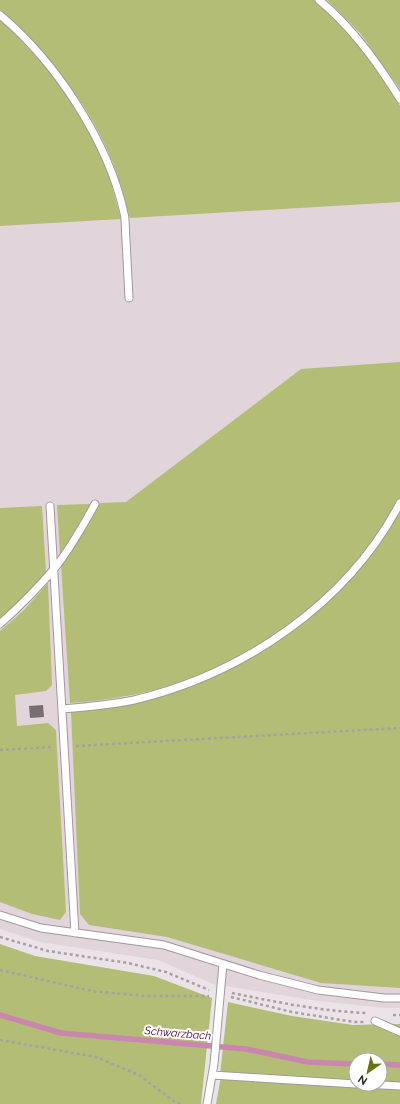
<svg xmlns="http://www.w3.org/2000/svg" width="400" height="1104" viewBox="0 0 400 1104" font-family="Raleway,sans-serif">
<rect width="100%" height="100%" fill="#ebe3e8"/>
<!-- built -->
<path fill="#e2d4db" d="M0,0H400V1008H385L318,1001L213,984L158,960L40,942L0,929Z"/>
<!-- green -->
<path fill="#b4bd76" d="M0,0H314L355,40L377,67L400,106V202L130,218C125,200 120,181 113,163C92,109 45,47 0,10Z
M327,0H400V89L360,33Z
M0,19L51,72L81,114L106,165L121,219L0,226Z
M400,362C400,396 400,429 400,462C400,473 400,488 400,499C399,503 394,508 392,512C381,531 368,549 353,565C272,655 190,694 70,703L61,566L100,503L126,502L301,369Z
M91,504L60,555L57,505Z
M42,506L46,572L19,604L0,620V508Z
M400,512V988L321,983L167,937L89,925L80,914L71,712C113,707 156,701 195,685C282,652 351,589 400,512Z
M48,583L52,685L46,691L15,695L17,726L48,723L56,730L66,912L60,920L32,914L0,902V631L24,610Z
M0,944L35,956L154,976L212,998L201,1104H0Z
M228,1002L292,1016L353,1025L400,1024V1086L380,1084V1060H356V1083L220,1074Z
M221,1076L400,1087V1104H216Z"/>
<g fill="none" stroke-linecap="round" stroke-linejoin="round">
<!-- stream -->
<path stroke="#c987ad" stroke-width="5.5" d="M0,1015L61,1033L246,1049L308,1062L356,1064
M380,1064L400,1065"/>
</g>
<!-- building -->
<path fill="#766f72" d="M43,705L44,717L30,718L29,706Z"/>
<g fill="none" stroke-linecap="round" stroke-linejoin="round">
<defs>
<path id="lane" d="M319,0C352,27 378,63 400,99
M0,15C56,62 108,141 124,213C126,221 125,231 126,240C127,259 128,278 129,298
M50,506L75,933
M0,624C19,607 37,589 54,569C70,549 83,526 95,504
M62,709C86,707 110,705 134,700C243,674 347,604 400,503
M0,915L41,928L164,945L259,975L318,990L384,998H400
M375,1021L400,1032
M212,1075L356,1084
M364,1084L400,1086
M207,1104L214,1064L223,964"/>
</defs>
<!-- lane casing -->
<use href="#lane" stroke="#a1999d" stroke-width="9"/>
<!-- path -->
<path stroke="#a7a1a4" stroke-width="2.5" stroke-dasharray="3 3" stroke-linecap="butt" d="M76,746L400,728
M0,750L53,747
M0,937L48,951L128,963L166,972L209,990
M0,970L92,991L144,996H209
M232,993C276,1002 320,1011 366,1013
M231,997L292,1012L354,1022H364
M393,1015H400
M0,1040L96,1057L139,1075L175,1102L181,1104"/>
<!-- lane -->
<use href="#lane" stroke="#fff" stroke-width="7"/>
</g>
<g text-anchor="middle" stroke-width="4" stroke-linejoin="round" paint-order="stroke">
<!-- water labels -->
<g font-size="11" font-style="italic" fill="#4e0037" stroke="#fff">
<text transform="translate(178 1033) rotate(5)" y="4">Schwarzbach</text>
</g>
</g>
<!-- north arrow -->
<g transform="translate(368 1072) rotate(214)"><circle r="19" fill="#ffffff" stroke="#adabac"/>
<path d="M0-3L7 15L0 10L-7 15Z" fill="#6a7119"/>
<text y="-6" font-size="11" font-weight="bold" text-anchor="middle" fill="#312e2f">N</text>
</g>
</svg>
